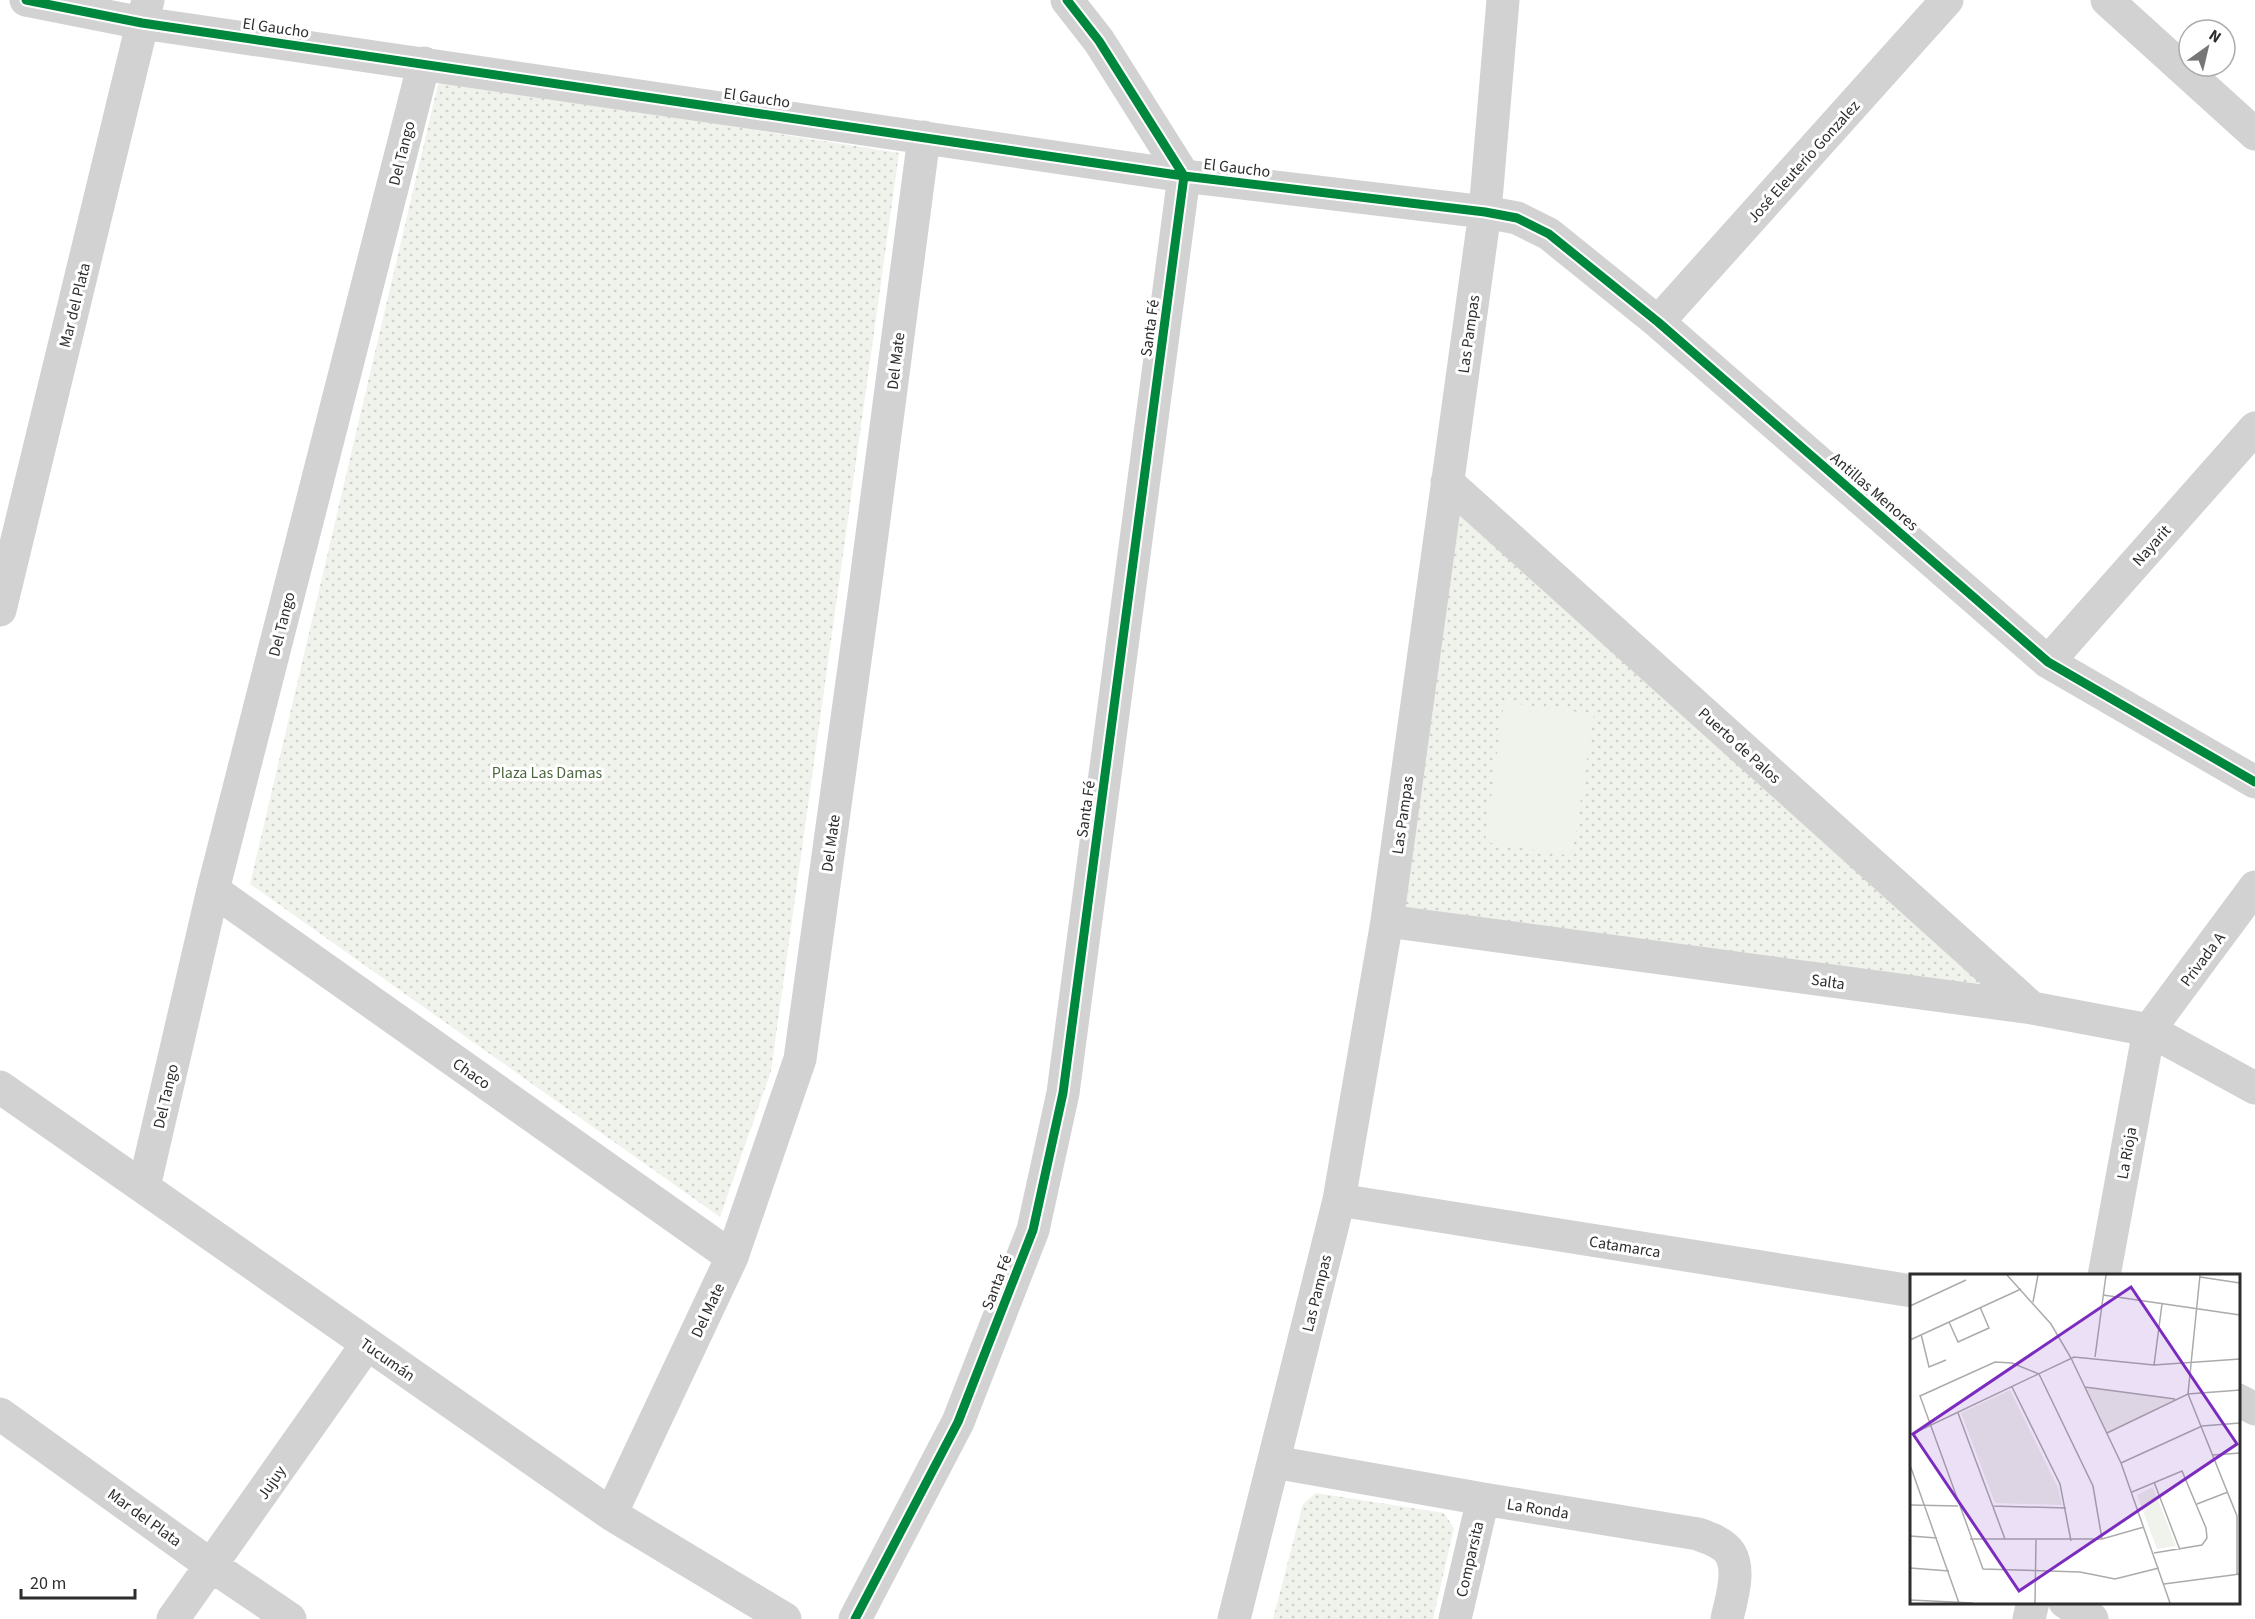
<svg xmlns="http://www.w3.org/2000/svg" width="2255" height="1619" viewBox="0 0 2255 1619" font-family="'Source Sans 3',sans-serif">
<defs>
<pattern id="park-dots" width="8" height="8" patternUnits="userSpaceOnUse" patternTransform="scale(1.5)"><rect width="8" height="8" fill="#eff3eb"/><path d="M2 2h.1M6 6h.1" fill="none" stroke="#cdd1ca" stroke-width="1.8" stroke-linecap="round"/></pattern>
</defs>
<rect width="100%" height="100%" fill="#fff"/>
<!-- park -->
<path fill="url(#park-dots)" d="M439,80L899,153L771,1071L720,1217L250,884Z
M1447,482L2032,1008L1387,921Z
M1316,1493L1444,1513L1454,1528L1433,1619H1273L1303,1504Z"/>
<!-- garden -->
<path fill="#eff3eb" d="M1504,702L1594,714L1572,856L1485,842Z"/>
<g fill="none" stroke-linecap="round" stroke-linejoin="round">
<!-- minor -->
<path stroke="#d2d2d2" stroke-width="33" d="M26,0L142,23L1184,176L1485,212L1517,218L1549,234L1658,322L2048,662L2255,782
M2107,0L2255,134
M1658,322L1947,0
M1447,482L2032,1008
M0,610L148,0
M2048,662L2255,428
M213,890L732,1257
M1387,921L2032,1008L2149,1030L2255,1088
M0,1087L611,1514L785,1619
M144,1187L213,890L424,63
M1339,1200L1912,1291
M2104,1276L2149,1030L2255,887
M2238,1400L2255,1409
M0,1414L212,1566L290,1619
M1274,1462L1483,1499L1698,1534C1709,1538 1724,1543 1730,1553C1741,1571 1731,1600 1727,1619
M611,1514L732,1257L800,1059L865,588L924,137
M2065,1602L2092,1619
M173,1619L367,1344
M855,1619L958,1422L1033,1230L1063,1093L1184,176L1099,41L1067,0
M1234,1619L1339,1200L1387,921L1485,212L1503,0
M1455,1619L1483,1499
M2029,1619L2033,1602"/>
<defs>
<path id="cycleway" d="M26,0L142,23L1184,176L1485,212L1517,218L1549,234L1658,322L2048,662L2255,782
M855,1619L958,1422L1033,1230L1063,1093L1184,176L1099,41L1067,0"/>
</defs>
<!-- cycleway casing -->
<use href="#cycleway" stroke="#fff" stroke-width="13"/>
<!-- cycleway -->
<use href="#cycleway" stroke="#00873e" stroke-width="9"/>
</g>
<g text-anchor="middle" stroke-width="6" stroke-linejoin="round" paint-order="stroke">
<!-- street labels -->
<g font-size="16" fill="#2d2d2d" stroke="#fff">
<text transform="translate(276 27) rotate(8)" y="6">El Gaucho</text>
<text transform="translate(757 97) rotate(8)" y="6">El Gaucho</text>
<text transform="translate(401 153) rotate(-76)" y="6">Del Tango</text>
<text transform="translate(1803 161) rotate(-48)" y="6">José Eleuterio Gonzalez</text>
<text transform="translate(1237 167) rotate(7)" y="6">El Gaucho</text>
<text transform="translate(74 305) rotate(-76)" y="6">Mar del Plata</text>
<text transform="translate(1149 328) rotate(-82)" y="6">Santa Fé</text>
<text transform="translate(1468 334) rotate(-82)" y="6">Las Pampas</text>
<text transform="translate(895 361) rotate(-83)" y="6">Del Mate</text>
<text transform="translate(1875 491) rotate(41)" y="6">Antillas Menores</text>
<text transform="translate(2151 545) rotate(-48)" y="6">Nayarit</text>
<text transform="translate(281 624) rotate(-76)" y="6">Del Tango</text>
<text transform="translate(1740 745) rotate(42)" y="6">Puerto de Palos</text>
<text transform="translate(1085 809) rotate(-82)" y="6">Santa Fé</text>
<text transform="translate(1402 815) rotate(-82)" y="6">Las Pampas</text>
<text transform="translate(830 843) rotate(-82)" y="6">Del Mate</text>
<text transform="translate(2202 959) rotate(-53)" y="6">Privada A</text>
<text transform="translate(1828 981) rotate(8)" y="6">Salta</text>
<text transform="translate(472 1073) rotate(35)" y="6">Chaco</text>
<text transform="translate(165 1096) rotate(-77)" y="6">Del Tango</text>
<text transform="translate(2126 1153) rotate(-80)" y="6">La Rioja</text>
<text transform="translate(1625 1246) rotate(9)" y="6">Catamarca</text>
<text transform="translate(996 1282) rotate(-69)" y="6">Santa Fé</text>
<text transform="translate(1316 1293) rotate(-76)" y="6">Las Pampas</text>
<text transform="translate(707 1310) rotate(-65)" y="6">Del Mate</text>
<text transform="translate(388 1359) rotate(35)" y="6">Tucumán</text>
<text transform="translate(271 1482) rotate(-55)" y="6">Jujuy</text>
<text transform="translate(1538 1508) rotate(9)" y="6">La Ronda</text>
<text transform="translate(145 1517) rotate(36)" y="6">Mar del Plata</text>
<text transform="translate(1469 1559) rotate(-77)" y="6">Comparsita</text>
</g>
<!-- park labels -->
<g font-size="16" fill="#4d663d" stroke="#fff">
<text x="547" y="778">Plaza Las Damas</text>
</g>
</g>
<!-- overview -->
<g transform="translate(1910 1274)">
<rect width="330" height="330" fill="#fff"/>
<path d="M175,113L265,125L197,159ZM100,116L148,214L152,231L85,229L51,139ZM243,213L266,272L247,275L227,221Z" fill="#eff3eb"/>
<path d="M237 242a8 8 0 1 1 16 0a8 8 0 1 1-16 0Z" fill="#eff3eb"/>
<path fill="none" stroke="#ababab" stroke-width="1.5" d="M97,1L141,50L161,84L211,189L260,329M290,1L278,120L327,242V301M290,3L330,9M193,21L330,41M123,28L128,1M0,32L56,6M39,48L48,68L79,54L70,33M11,60L19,93L36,86M0,66L111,15M185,83L196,1M244,91L252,30M102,113L150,210L161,267M175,113L265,125M48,139L95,265M197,159L278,120L330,116M0,161L164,83L244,91L330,85M303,181L330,179M211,189L292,152L330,149M0,191L49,329M244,208L270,276M222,218L272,197L296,254L297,264L292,271L244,279M287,230L318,218M0,231L48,232M82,232L156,234M0,262L27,264M60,265H192L234,253M192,265L183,212L129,100L102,89L85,88L10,122L73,295L170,298L205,305L249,294M0,294L39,297M254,310L330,300M0,326L63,329M125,329L126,266"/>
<path fill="#7b2cbf" fill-opacity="0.15" stroke="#7b2cbf" stroke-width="3" d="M221,13L327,170L109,317L3,160Z"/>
<rect width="330" height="330" fill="none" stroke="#2d2d2d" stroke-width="3"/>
</g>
<!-- north arrow -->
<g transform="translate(2207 48) rotate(34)"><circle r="28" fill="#ffffff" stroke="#ababab" stroke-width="1.5"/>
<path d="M0-4.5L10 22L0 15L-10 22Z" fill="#767676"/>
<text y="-9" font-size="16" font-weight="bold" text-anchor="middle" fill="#2d2d2d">N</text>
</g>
<!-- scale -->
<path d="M21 1589v9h114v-9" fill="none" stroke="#2d2d2d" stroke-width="3"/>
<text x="30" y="1589" font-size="18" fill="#2d2d2d" stroke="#ffffff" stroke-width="4.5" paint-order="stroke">20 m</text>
</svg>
